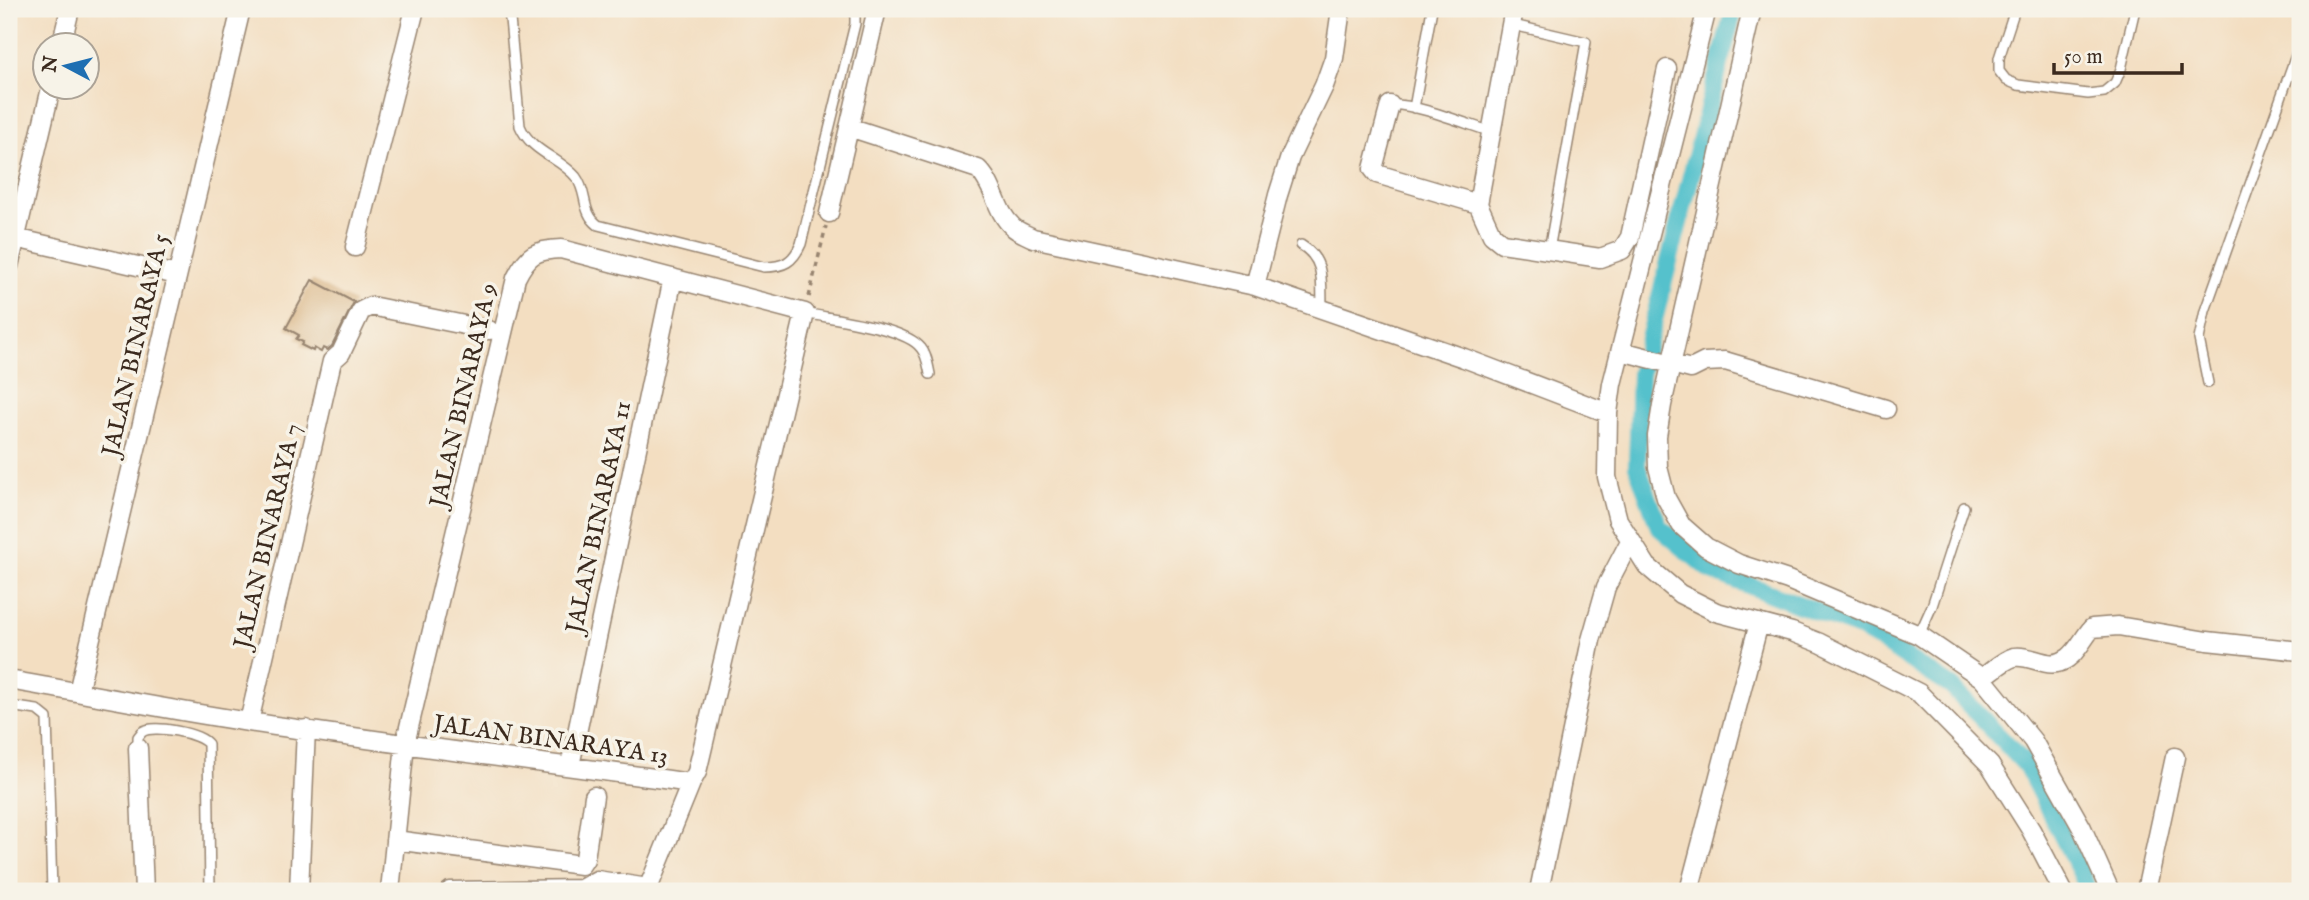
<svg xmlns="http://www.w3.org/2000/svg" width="2309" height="900" viewBox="0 0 2309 900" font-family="'IM FELL English',serif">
<rect width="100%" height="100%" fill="#f7f3e8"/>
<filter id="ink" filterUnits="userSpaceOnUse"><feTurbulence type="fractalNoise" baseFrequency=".0143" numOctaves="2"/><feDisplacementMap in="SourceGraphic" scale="14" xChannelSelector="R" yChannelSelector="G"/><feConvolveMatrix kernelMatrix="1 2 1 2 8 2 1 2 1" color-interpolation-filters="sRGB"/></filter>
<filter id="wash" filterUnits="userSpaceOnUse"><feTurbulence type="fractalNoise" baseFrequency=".00686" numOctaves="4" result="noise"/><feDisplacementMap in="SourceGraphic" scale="28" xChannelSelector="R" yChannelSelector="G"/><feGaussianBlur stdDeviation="1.57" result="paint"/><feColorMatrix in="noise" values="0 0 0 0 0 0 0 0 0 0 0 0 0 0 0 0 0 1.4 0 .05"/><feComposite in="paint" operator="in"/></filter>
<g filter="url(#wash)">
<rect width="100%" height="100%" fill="#f3dec1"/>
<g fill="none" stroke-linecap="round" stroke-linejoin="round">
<!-- canal -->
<path stroke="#54c1cc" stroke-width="18" d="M1734,9L1640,374L1637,466L1659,527L1710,570L1862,629L1952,687L2026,765L2083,877L2088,891"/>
</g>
<g id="blocks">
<!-- building -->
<path fill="#d6ad79" d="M312,280L354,302L332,346L327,350L323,348L321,352L314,348L313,351L301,345L303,342L296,339L299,335L286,328Z"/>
</g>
</g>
<g filter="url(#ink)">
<use href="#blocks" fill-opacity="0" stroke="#978470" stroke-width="2"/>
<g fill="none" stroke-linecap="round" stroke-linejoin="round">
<defs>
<path id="service" d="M507,9L510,19L520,126C531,152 559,157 576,177C588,193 581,212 598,225L764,267C784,267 793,262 801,244L855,24V9
M2015,9L1999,58V71L2006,80L2018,85L2088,94L2104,92L2115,83L2121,69L2135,9
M1513,25L1586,42L1549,250
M1390,105C1415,103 1466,124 1492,132
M1414,108L1432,9
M1301,245C1326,260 1321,283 1322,309
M805,313C832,319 905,327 921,348C927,355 928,365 930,374
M2208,383L2199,339L2205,311L2300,44
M1919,635L1932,606L1964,507
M9,706L37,710L47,718L52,891
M138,748V737L142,732C153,724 200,733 208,744L210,891"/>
<path id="minor" d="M1514,9L1478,204L1492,235L1502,243L1600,258L1622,250L1630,237L1667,69
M1707,9L1612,384L1608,413L1607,477L1618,520L1647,566L1680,594L1716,612L1792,632L1820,643L1919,693L1990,765L2031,830L2063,891
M1752,9L1662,405L1657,436L1658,467L1666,498L1681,525L1706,547L1739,564L1788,580L1919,635L1982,678L2033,741L2082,828L2110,891
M61,46L70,9
M1390,105L1373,169L1377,174L1478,204
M849,127L978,169C995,185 995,211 1013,227C1018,232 1026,234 1033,238L1255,286L1464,358L1608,413
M829,213L877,9
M15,238L177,275
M355,247L415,9
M9,266L51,88
M1255,286L1278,195L1290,157L1324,86L1334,58L1341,9
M1621,351L1691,369L1705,362L1725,361L1886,409
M1982,678C1991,672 2003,660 2014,657C2033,654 2049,672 2068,658C2078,651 2084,637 2092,628L2118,626L2207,641L2300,651
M9,680C89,694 169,710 249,722C396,744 544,763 691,783L697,772L805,313L561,249C535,250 528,254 516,278L405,744L390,891
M78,692L241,9
M249,722L332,361L341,353L361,311L371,306L489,330
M138,748L144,891
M570,766L673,278
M395,840L581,865L585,859L594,796
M299,891L306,729
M450,891L581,889L597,880L648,888
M647,891L691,783
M1539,891L1591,640L1606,587L1630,541
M1689,891L1759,623
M2146,891L2175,757"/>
</defs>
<!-- service casing -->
<use href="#service" stroke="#978470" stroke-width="12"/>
<!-- minor casing -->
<use href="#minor" stroke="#978470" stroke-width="21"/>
<!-- path -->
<path stroke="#978470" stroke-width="3.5" stroke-dasharray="5 5" stroke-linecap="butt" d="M809,297L826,226"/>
<!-- service -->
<use href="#service" stroke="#fff" stroke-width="9"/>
<!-- minor -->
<use href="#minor" stroke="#fff" stroke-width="18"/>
</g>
</g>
<g text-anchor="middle" stroke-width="7" stroke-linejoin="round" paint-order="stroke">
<!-- street labels -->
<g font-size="24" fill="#3b2a1e" stroke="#f7f3e8">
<text transform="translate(135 345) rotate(-77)" y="8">JALAN BINARAYA 5</text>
<text transform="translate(463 395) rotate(-77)" y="8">JALAN BINARAYA 9</text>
<text transform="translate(598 517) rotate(-78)" y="8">JALAN BINARAYA 11</text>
<text transform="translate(267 536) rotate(-77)" y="8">JALAN BINARAYA 7</text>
<text transform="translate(551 739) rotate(8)" y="8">JALAN BINARAYA 13</text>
</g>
</g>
<!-- margin -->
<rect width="2309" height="900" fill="none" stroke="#f7f3e8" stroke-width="35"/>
<!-- north arrow -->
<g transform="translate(66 66) rotate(277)"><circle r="33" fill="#f7f3e8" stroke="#aca397" stroke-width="2"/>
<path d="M0-5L12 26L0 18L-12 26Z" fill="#1f6fb2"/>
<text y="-10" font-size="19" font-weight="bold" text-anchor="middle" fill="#3b2a1e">N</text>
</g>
<!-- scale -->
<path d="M2054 63v10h128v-10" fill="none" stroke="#3b2a1e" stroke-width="3.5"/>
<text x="2064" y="63" font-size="21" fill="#3b2a1e" stroke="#f7f3e8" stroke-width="5" paint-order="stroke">50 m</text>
</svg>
